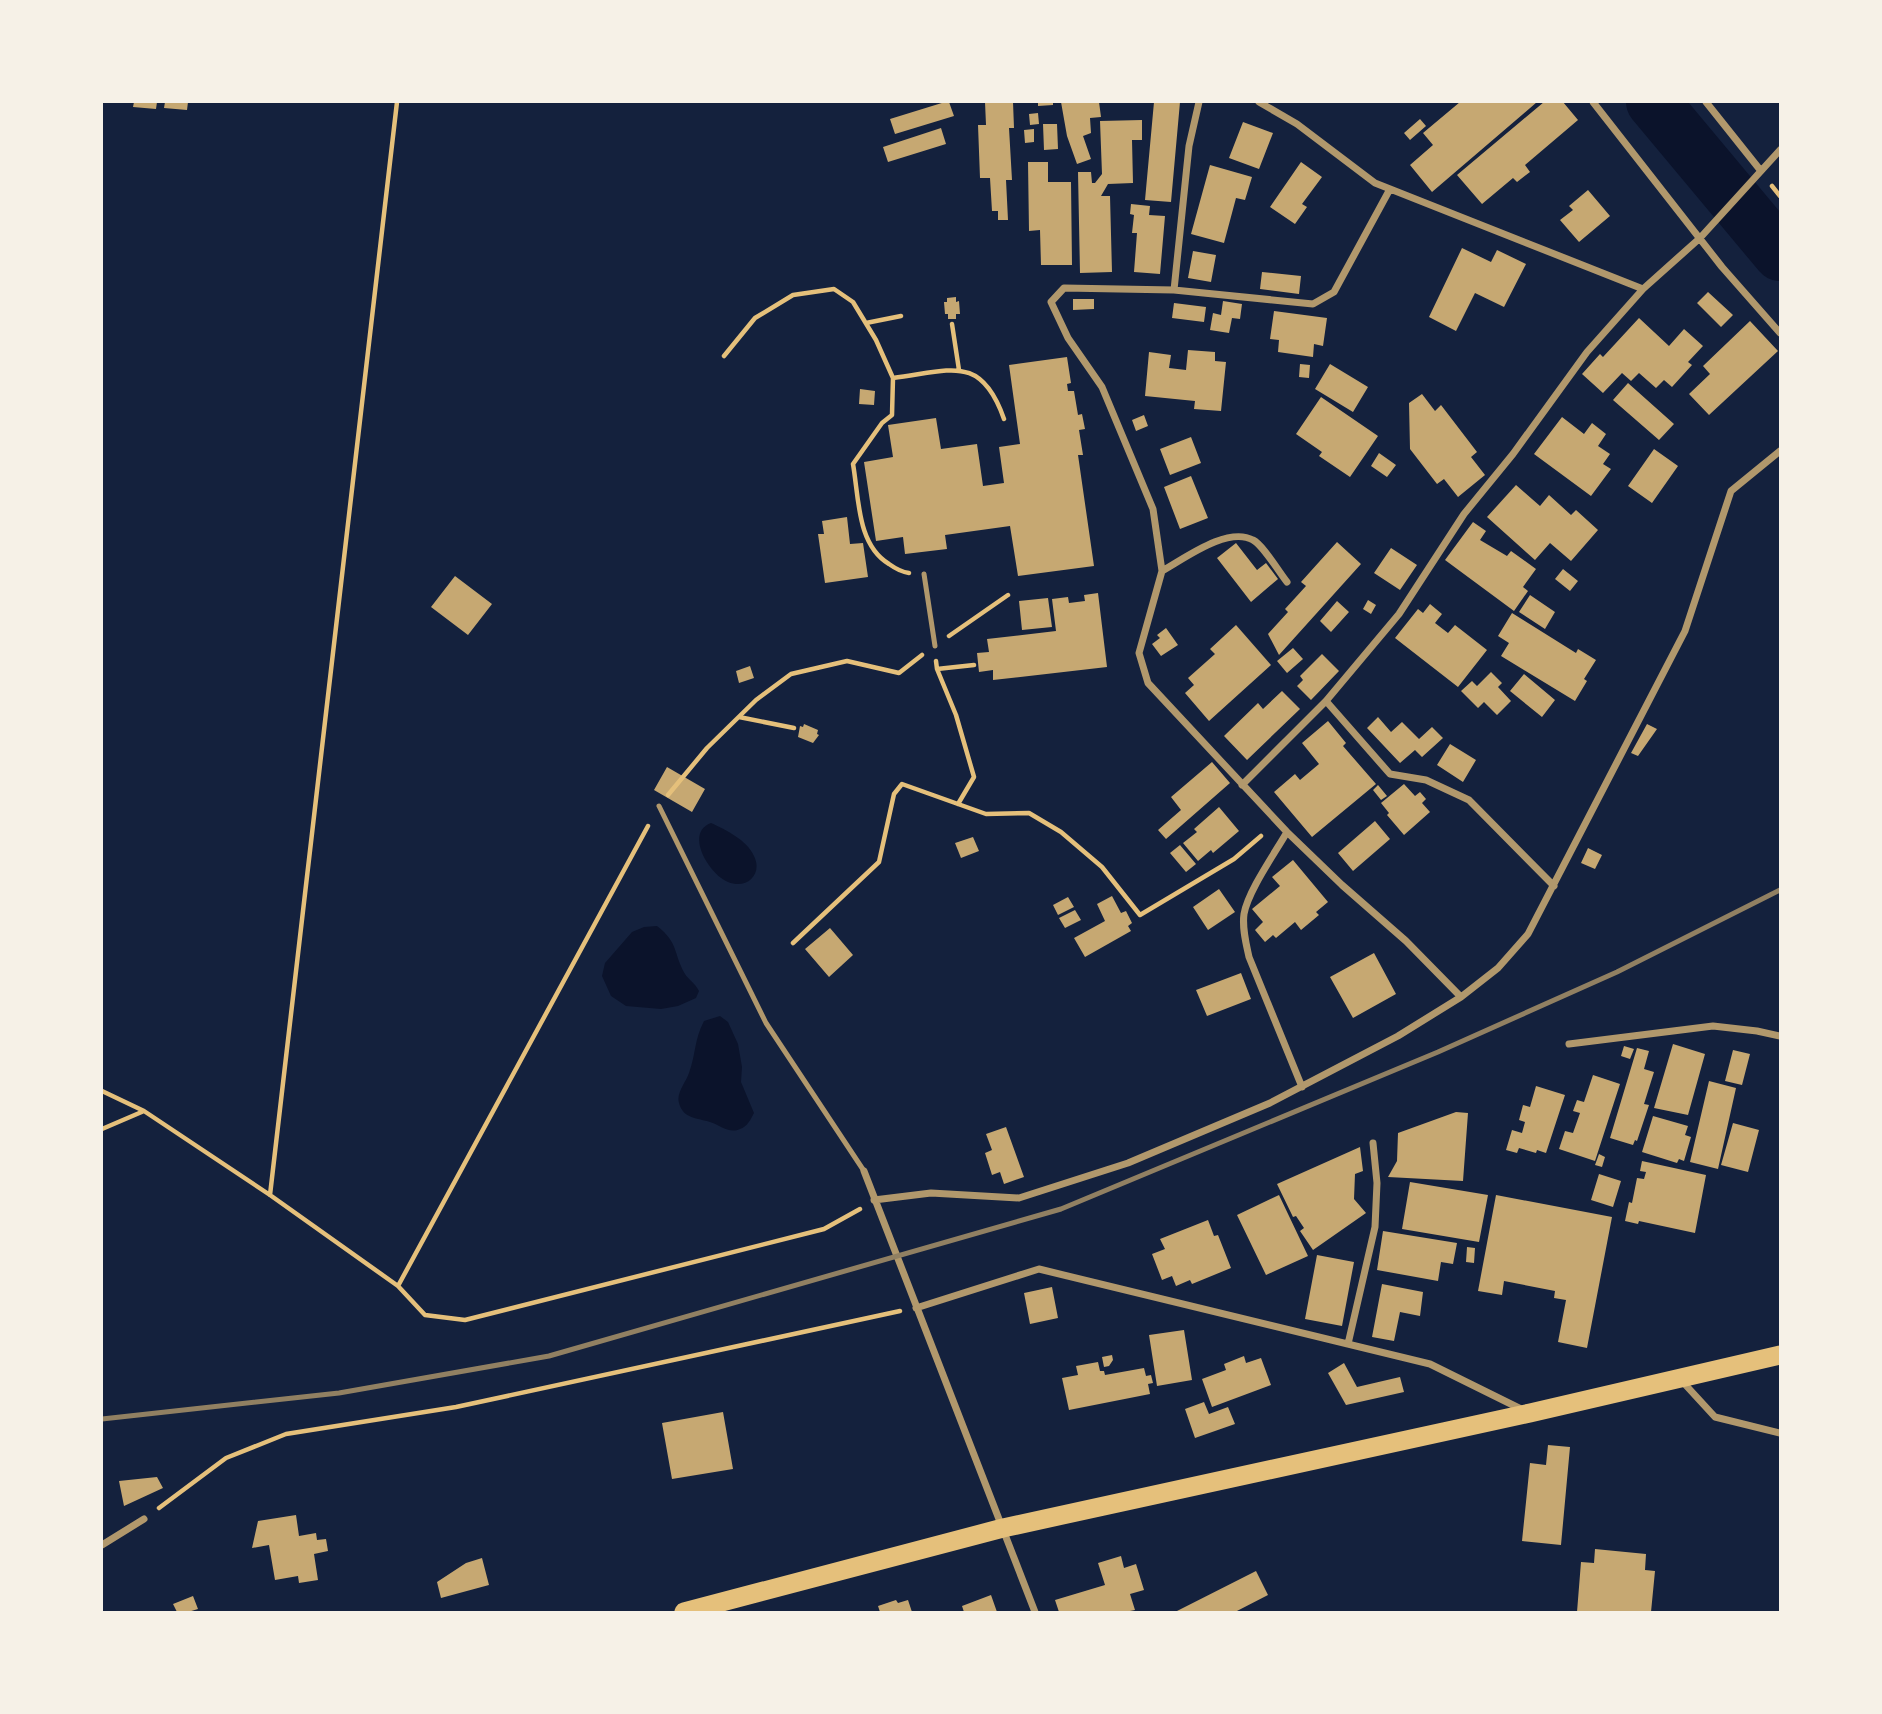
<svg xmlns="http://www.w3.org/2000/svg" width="1882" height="1714" viewBox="0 0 1882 1714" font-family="'Space Grotesk',sans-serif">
<rect width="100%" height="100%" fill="#14213d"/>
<!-- water -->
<path fill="#0b132b" d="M711,823C726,830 747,840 754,856C763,874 747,890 728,882C709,874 684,833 711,823Z
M657,926C679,943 673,953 685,974C689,980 695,983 699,991L696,998L678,1006L661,1009L626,1006L611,996L602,976L605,963L632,932L644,927Z
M720,1016L728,1022L738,1044L742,1067L741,1082L754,1113C751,1119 747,1127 740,1129C729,1134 720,1125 710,1122C698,1118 683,1119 679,1103C676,1093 686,1082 689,1073C696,1054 694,1040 704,1021Z"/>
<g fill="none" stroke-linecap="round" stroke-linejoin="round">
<!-- river -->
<path stroke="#0b132b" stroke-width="54" d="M1653,102L1780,254"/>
</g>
<!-- building -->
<path fill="#c6a872" d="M134,102H157L156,109L133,107Z
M165,102H188L187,110L164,108Z
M945,102H949L954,116L895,134L890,119Z
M985,102H1013L1014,128H1009L1012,180H1006L1008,220H998V211H992L990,178H980L978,125H986Z
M1038,102H1053V105L1038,106Z
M1061,102H1099L1101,117L1090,118L1091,133L1083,136L1091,159L1077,164L1067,136Z
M1154,102H1180L1171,202L1145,200Z
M1460,102H1537L1432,192L1410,165L1433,145L1423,133Z
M1544,102H1563L1578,120L1525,165L1530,172L1517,182L1513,178L1482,204L1457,175Z
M1038,113L1039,124L1030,125L1029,114Z
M1420,119L1426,126L1410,140L1404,133Z
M1142,120V140H1132L1133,183L1108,184L1101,196H1110L1112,272L1080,273L1078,172H1091L1092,183H1095L1102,174L1100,121Z
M1243,122L1273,133L1259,169L1229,158Z
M1043,124H1057L1058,149L1044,150Z
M941,128L946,144L888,162L883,147Z
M1034,129V142L1025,143L1024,130Z
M1028,162H1048V182H1071L1072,265H1041L1040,230L1029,231Z
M1301,162L1322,177L1302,204L1307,207L1295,224L1270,207Z
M1210,165L1252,177L1245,200L1236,198L1224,243L1191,234Z
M1588,190L1610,216L1579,242L1560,220L1573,210L1569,206Z
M1131,204L1150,206L1149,215L1165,216L1160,274L1134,272L1137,233H1132L1134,215L1130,214Z
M1462,248L1491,262L1497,250L1526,264L1504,307L1475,293L1456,331L1429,317Z
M1193,251L1216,255L1211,282L1188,278Z
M1262,272L1301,276L1299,294L1260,289Z
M1708,292L1733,315L1721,327L1697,303Z
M956,297V302L959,301L960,314H956V319H948V314H945L944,302H947V298Z
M1073,299H1094V309L1073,310Z
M1223,301L1242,304L1240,319L1232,318L1229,333L1210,330L1213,313L1221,315Z
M1174,303L1206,307L1204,322L1172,318Z
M1274,311L1327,318L1323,346L1314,344L1313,357L1278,352L1279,340L1270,339Z
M1639,318L1669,346L1684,329L1703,346L1688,362L1692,365L1672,387L1664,380L1656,388L1639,373L1631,381L1622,373L1603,393L1582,374L1600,354L1603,357Z
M1750,321L1778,351L1709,415L1689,394L1710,374L1703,366Z
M1188,350L1215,352V361L1226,362L1221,411L1194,409L1195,401L1145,396L1149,352L1171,355L1169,368L1186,370Z
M1067,357L1071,383L1067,384L1068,391H1074L1078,415L1082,414L1085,429L1079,430L1083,455H1078L1094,566L1018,576L1010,526L945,535L947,549L905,554L903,537L876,541L864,462L893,457L888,425L936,418L941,449L977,444L983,486L1004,483L999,447L1020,444L1009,365Z
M1300,364L1310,365L1309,378L1299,377Z
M1330,364L1368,387L1353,412L1315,389Z
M1628,383L1674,424L1659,440L1613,400Z
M860,389L875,391L874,405L859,404Z
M1422,394L1435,411L1441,405L1477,452L1471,457L1485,475L1458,497L1444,479L1437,484L1410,449L1409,403Z
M1321,397L1378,436L1350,477L1319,456L1322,452L1296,434Z
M1144,415L1148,426L1136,431L1132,420Z
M1562,417L1584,434L1592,423L1606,434L1598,446L1610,454L1603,464L1611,469L1591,496L1534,454Z
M1191,437L1201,463L1170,475L1160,449Z
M1654,449L1678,466L1652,503L1628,486Z
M1379,453L1396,465L1387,477L1371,466Z
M1191,476L1208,518L1180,529L1164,487Z
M1516,485L1540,506L1549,495L1571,515L1576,510L1598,530L1571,561L1550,543L1535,560L1487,517Z
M847,517L850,544L863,543L868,577L825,583L818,534H824L822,521Z
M1473,522L1486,531L1480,540L1507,556L1511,551L1536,569L1523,587L1528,591L1514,611L1445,560Z
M1337,542L1361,564L1279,655L1268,634L1288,612L1285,609L1306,586L1301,582Z
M1236,543L1257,570L1266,563L1278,579L1251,602L1217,558Z
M1391,548L1417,565L1400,590L1374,573Z
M1563,569L1578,581L1570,591L1555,579Z
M455,576L492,604L468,635L431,607Z
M1098,593L1107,667L993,680V670L979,672L977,653L989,652L987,639L1056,631L1052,599L1068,597L1069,603L1085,601L1084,595Z
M1530,595L1555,612L1545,629L1519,612Z
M1048,598L1052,627L1022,630L1019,601Z
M1368,600L1376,605L1371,614L1363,609Z
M1337,601L1349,612L1331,632L1320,621Z
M1430,604L1442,614L1435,623L1448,633L1455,625L1487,650L1458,687L1395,638L1418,609L1423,613Z
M1512,613L1576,653L1578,649L1596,660L1584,679L1587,681L1575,701L1501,656L1509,643L1498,636Z
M1236,625L1271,665L1209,721L1185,693L1194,685L1188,678L1215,654L1210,649Z
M1166,628L1178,645L1161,656L1152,644L1160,638L1157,635Z
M1293,648L1303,659L1287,673L1277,661Z
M1322,654L1339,671L1311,700L1297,686L1303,680L1300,676Z
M750,666L754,678L739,683L736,671Z
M1491,672L1502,683L1498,687L1511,701L1497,715L1484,702L1478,708L1461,691L1472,681L1477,686Z
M1524,674L1555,700L1542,717L1510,691Z
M1282,691L1300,709L1247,760L1224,736L1258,703L1263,709Z
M1378,717L1391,732L1402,722L1419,739L1432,727L1443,738L1422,757L1415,750L1400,763L1367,728Z
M1328,721L1346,743L1343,746L1376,784L1312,837L1274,792L1295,774L1300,780L1319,764L1302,743Z
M804,724L818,730L817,734L819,735L813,743L798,737L800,726L803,727Z
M1647,724L1657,729L1638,756L1631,753Z
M1450,744L1476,760L1463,782L1437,765Z
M1212,762L1230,783L1166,839L1158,830L1181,810L1171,797Z
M667,767L705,789L692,812L654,790Z
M1404,784L1415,796L1420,792L1426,799L1422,803L1430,812L1404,835L1387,815L1389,813L1381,803Z
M1378,785L1387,796L1381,800L1373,790Z
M1219,807L1239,831L1213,853L1211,850L1198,861L1183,843L1197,832L1194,829Z
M1375,821L1390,839L1353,871L1338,853Z
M973,837L979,851L961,858L955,843Z
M1180,845L1196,864L1186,872L1170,853Z
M1588,848L1602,855L1595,869L1581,863Z
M1293,860L1328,902L1316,912L1319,915L1301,930L1295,922L1276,938L1273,935L1265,942L1255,930L1263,922L1252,909L1280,886L1272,877Z
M1219,889L1235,912L1208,930L1193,907Z
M1112,896L1121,913L1126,911L1132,923L1128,926L1131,931L1085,957L1074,938L1105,921L1097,904Z
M1068,897L1074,907L1058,915L1053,905Z
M1075,910L1081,920L1065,928L1059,918Z
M830,928L853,955L829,977L805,949Z
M1374,953L1396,994L1353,1018L1330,977Z
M1241,973L1251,999L1207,1016L1196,990Z
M1673,1044L1705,1054L1688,1115L1654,1108Z
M1624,1046L1634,1049L1630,1059L1621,1056Z
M1637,1048L1649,1051L1644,1069L1654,1072L1644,1104L1649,1105L1637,1141L1635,1140L1633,1145L1610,1138Z
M1733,1050L1750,1054L1742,1085L1725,1081Z
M1593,1075L1620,1084L1595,1161L1559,1149L1565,1131L1573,1133L1580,1113L1573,1111L1577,1100L1584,1102Z
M1709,1081L1736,1088L1718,1169L1690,1162Z
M1536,1086L1565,1095L1546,1153L1537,1150L1536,1153L1519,1148L1517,1153L1506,1150L1512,1130L1522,1133L1525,1122L1519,1120L1523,1105L1530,1107Z
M1456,1112L1468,1113L1463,1181L1388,1177L1397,1161L1398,1133Z
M1653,1116L1688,1126L1685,1135L1691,1137L1684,1161L1679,1159L1677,1163L1642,1152Z
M1733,1123L1759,1130L1748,1172L1721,1165Z
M1006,1127L1024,1177L1004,1184L1000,1172L992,1175L985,1153L992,1150L986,1134Z
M1360,1147L1363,1171L1355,1174L1354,1199L1366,1213L1313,1250L1300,1231L1304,1228L1296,1216L1293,1217L1277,1184Z
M1599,1154L1605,1157L1602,1167L1595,1165Z
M1642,1161L1706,1175L1695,1233L1639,1221L1638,1224L1625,1221L1629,1202L1632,1203L1637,1178L1644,1179L1646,1172L1640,1171Z
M1599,1174L1621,1181L1613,1207L1591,1200Z
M1410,1182L1488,1195L1479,1242L1402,1229Z
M1279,1195L1308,1256L1266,1275L1237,1215Z
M1496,1195L1612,1217L1587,1348L1558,1342L1566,1300L1554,1298L1555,1291L1504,1281L1502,1295L1478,1291Z
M1208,1220L1214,1236L1218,1235L1231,1268L1192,1284L1190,1280L1176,1286L1172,1276L1162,1280L1152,1254L1165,1249L1160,1239Z
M1383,1231L1457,1243L1453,1264L1441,1262L1438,1281L1377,1270Z
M1467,1247L1475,1248L1474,1263L1466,1262Z
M1317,1255L1354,1262L1342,1326L1305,1319Z
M1382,1284L1423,1292L1420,1316L1400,1312L1394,1341L1372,1337Z
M1052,1287L1058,1318L1030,1324L1024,1293Z
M1184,1330L1192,1380L1157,1386L1149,1335Z
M1112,1355L1113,1360L1109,1366L1104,1367L1102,1357Z
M1244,1356L1246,1363L1261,1358L1271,1385L1212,1407L1202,1379L1226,1370L1224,1364Z
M1098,1362L1100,1371H1104L1105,1375L1144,1368L1146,1376L1151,1375L1153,1383L1148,1384L1150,1394L1069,1410L1062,1378L1078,1375L1076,1366Z
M1344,1363L1357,1387L1400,1377L1404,1392L1346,1405L1328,1373Z
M1204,1402L1209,1414L1228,1407L1235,1424L1195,1438L1185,1409Z
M723,1412L733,1469L672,1479L662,1423Z
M1548,1445L1570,1447L1561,1545L1522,1541L1530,1463L1546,1465Z
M157,1477L163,1488L124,1506L119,1481Z
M296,1515L299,1536L316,1533L317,1540L326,1539L328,1551L314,1554L318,1580L299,1583L298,1576L275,1580L269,1545L252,1548L258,1521Z
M1595,1549L1646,1554L1645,1570L1655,1571L1651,1612H1577L1581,1562L1594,1563Z
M1121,1556L1124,1568L1136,1564L1144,1590L1130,1594L1135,1610L1125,1612H1059L1055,1600L1105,1585L1098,1563Z
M482,1558L489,1585L441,1598L437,1582L466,1563Z
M1256,1571L1268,1595L1235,1612H1175Z
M991,1595L997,1612H964L962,1606Z
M193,1596L198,1609L188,1612H177L173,1604Z
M896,1600L898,1603L908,1600L912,1612H880L878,1606Z"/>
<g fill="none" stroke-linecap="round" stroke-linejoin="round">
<!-- path -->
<path stroke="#e5c07b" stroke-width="4.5" d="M1772,186L1780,196
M866,323L901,316
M952,324L959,370
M724,356L755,318L793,295L834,289L853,302L876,340L893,378L892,415L882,423L853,464C859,498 857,545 889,564C896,569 901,572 909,573
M893,378C950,371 981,353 1004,419
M949,636L1008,595
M936,661L937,669L956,715L974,777L958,804
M937,669L974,665
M739,717L794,728
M668,795L707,748L756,700L791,674L847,661L899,673L922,655
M793,943L879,862L894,794L902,784L986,814L1029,813L1061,832L1102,867L1140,915L1234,859L1261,836
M102,1091L144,1111
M102,1129L144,1111L270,1195L398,1286L425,1315L465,1320L824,1229L860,1209
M270,1195L397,102
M398,1286L648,826
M159,1508L226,1458L286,1434L456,1407L900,1311"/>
<!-- service -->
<path stroke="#b1986c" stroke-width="5" d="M924,574L935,646
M659,806L766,1023L864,1171"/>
<!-- minor -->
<path stroke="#b1986c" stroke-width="7" d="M1259,102L1297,124L1375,183L1643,289L1700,238L1780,150
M1593,102L1722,267L1780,333
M1706,102L1761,171
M1174,290L1189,146L1199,102
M1162,571C1184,559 1227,526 1253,540C1263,545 1279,572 1287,582
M1326,701L1390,774L1426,780L1469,800L1554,886
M1242,785L1326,701L1399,614L1464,514L1513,454L1587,352L1643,289
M1287,832C1275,853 1248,891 1244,914C1242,928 1246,943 1249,957L1302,1087
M1461,997L1498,968L1528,934L1685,631L1731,491L1780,451
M1569,1044L1713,1026L1757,1031L1780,1036
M864,1171L1035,1612
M874,1200L931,1193L1019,1198L1128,1163L1270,1103L1398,1036L1461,997L1406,941L1342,885L1287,832L1148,683L1139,653L1162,571L1153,509L1102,387L1068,338L1051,302L1064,288L1174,290L1313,304L1334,292L1390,189
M916,1308L1039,1269L1430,1364L1523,1410
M1348,1344L1375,1227L1377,1183L1373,1143
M1681,1380L1715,1417L1780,1433
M102,1545L144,1519"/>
<!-- trunk -->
<path stroke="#e5c07b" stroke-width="19" d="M684,1612L1003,1528L1530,1413L1780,1355"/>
<!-- rail -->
<path stroke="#918062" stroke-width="5" d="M102,1419L339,1393L549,1356L1061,1209L1438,1052L1617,972L1780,890"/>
</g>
<!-- border -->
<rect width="1882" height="1714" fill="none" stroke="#f6f1e7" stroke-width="206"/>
</svg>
